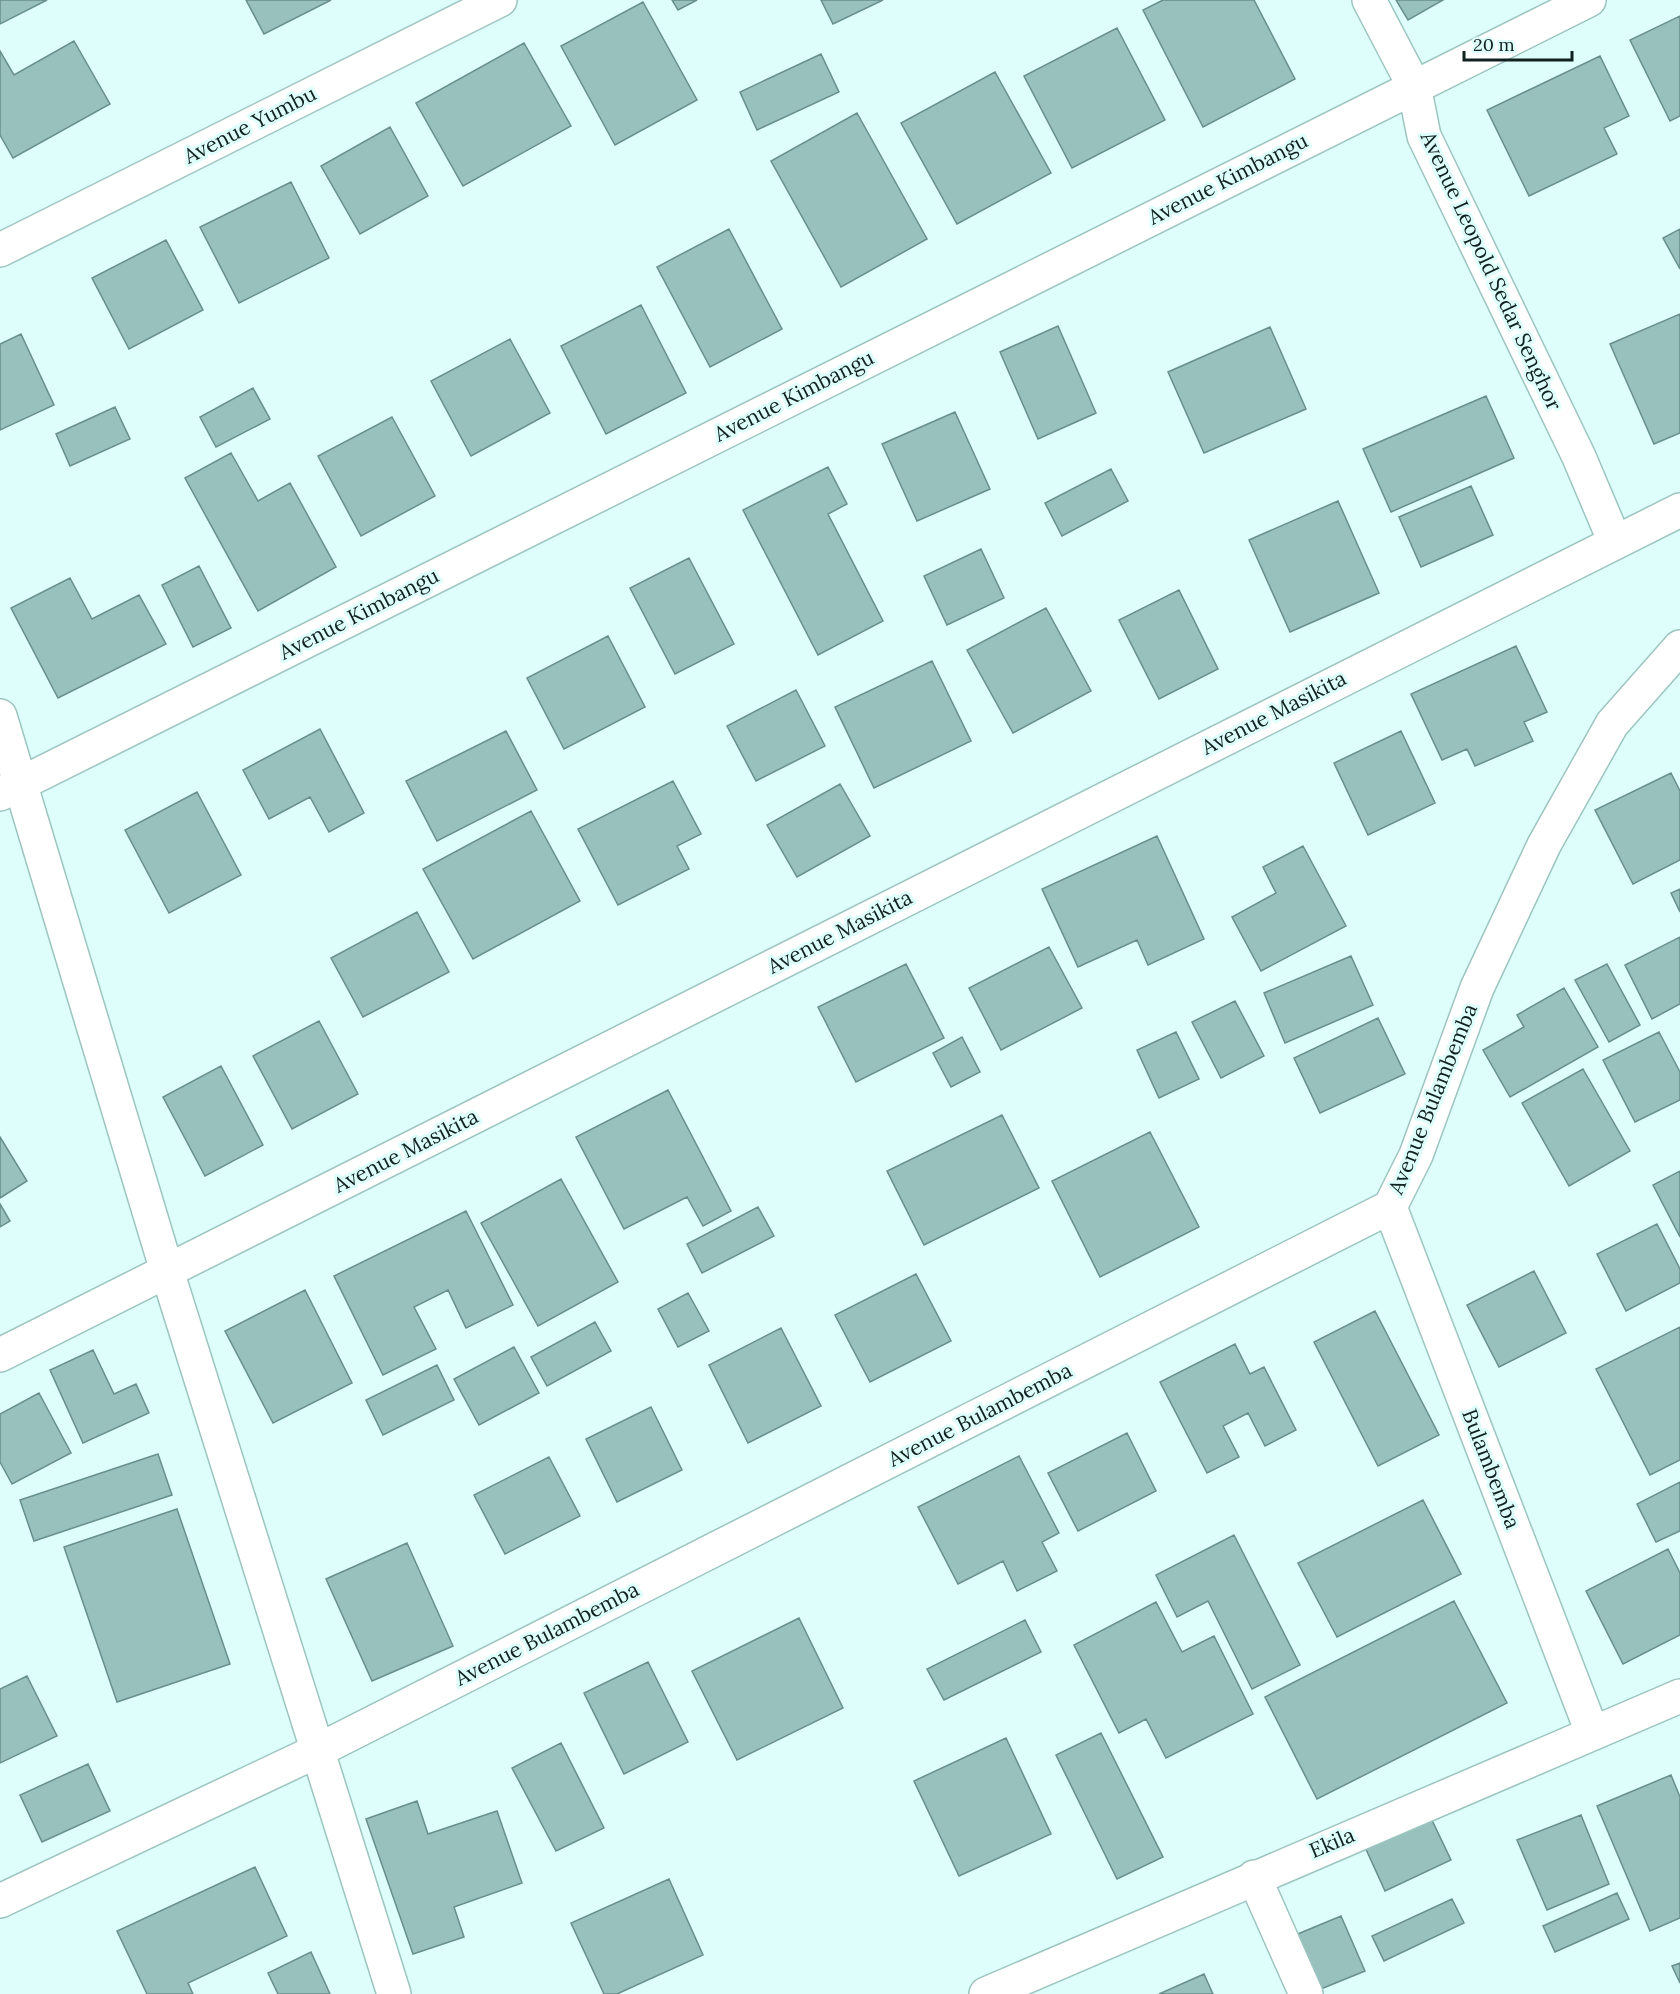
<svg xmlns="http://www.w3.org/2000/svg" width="1680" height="1994" viewBox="0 0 1680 1994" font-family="Lora,serif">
<rect width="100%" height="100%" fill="#ddfefa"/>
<!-- building -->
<path fill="#98c0bc" stroke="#688f8b" stroke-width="1.5" d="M0,0H47L0,24Z
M246,0H331L264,34Z
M672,0H697L678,10Z
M821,0H883L833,24Z
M1163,0H1254L1295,79L1203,127L1143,10Z
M1396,0H1443L1408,20Z
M643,2L697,100L615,145L561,46Z
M1680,16V116L1670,121L1630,40Z
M1117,28L1165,120L1072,168L1024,76Z
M74,41L110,104L13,158L0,135V51L14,75Z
M524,43L571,126L463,186L416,103Z
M821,54L839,92L757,130L740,92Z
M1600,56L1629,116L1604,128L1617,154L1529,196L1487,110Z
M995,72L1051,173L957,224L901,123Z
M857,113L927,239L841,287L771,161Z
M390,127L428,196L360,234L321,166Z
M291,182L329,258L239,303L200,227Z
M729,229L782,329L710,367L657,267Z
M1680,229V269L1663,238Z
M166,240L203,310L129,349L92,278Z
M641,305L686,393L606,434L561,346Z
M1680,314V433L1654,444L1610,344Z
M1058,326L1096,413L1038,439L1000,352Z
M1270,327L1306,409L1204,453L1168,372Z
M21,334L54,405L0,430V344Z
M510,339L550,413L471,456L431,381Z
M253,388L270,419L216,447L200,417Z
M1486,396L1514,458L1391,512L1363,449Z
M115,407L130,439L70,466L56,434Z
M955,412L990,489L917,521L882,444Z
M392,417L435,496L361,536L318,456Z
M231,453L258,501L290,483L336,567L258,611L185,478Z
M828,467L847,504L828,514L883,621L818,655L743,510Z
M1111,469L1128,501L1062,536L1045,503Z
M1471,486L1493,535L1421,567L1399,517Z
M1338,501L1379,593L1290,632L1249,540Z
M981,549L1004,598L947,625L924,576Z
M689,558L734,644L675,674L630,588Z
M199,566L231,628L193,647L162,585Z
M70,578L92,619L139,595L166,644L58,698L11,608Z
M1179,590L1218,669L1159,699L1119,620Z
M1046,608L1091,691L1013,733L967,650Z
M608,636L645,707L564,749L527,678Z
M1516,646L1547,712L1524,722L1533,741L1475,766L1467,749L1442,760L1411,694Z
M932,661L971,741L874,788L835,707Z
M796,690L825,746L756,781L727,726Z
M320,729L364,813L329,832L310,797L269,819L243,770Z
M506,731L537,790L437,841L406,781Z
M1401,731L1435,803L1368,835L1334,763Z
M1671,773L1680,791V860L1633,884L1595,810Z
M673,781L701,834L677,846L689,869L618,905L578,829Z
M840,784L870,836L797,877L767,825Z
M197,792L241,875L169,913L125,830Z
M531,811L580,901L473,959L423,869Z
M1157,836L1204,939L1148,965L1137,940L1078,967L1042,889Z
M1303,846L1346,926L1261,971L1232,917L1276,893L1263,867Z
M1680,889V912L1671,893Z
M417,912L449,972L363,1017L331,958Z
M1680,937V1004L1652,1019L1625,965Z
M1049,947L1082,1008L1001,1050L969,988Z
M1351,956L1373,1005L1285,1043L1264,993Z
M906,964L944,1038L856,1082L818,1007Z
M1607,964L1640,1025L1609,1042L1575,980Z
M1564,988L1598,1047L1510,1097L1483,1050L1524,1027L1517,1015Z
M1235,1001L1264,1056L1221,1078L1192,1022Z
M1378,1018L1405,1074L1320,1113L1294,1058Z
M319,1021L358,1094L292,1129L253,1056Z
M1176,1032L1199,1079L1159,1098L1137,1050Z
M1659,1032L1680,1072V1100L1635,1122L1603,1060Z
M962,1037L980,1072L951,1087L933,1053Z
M221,1066L263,1145L205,1176L163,1097Z
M1583,1069L1630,1151L1569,1186L1522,1103Z
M668,1090L731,1211L703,1226L687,1197L624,1229L576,1137Z
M1002,1115L1039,1188L924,1245L887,1171Z
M1150,1132L1199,1227L1100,1277L1052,1181Z
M0,1137L27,1181L0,1198Z
M1680,1171V1237L1653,1185Z
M561,1179L618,1282L538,1326L481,1223Z
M0,1204L10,1221L0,1227Z
M758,1207L774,1236L702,1273L687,1244Z
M466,1211L513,1305L466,1328L448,1290L414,1307L436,1349L383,1375L334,1276Z
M1657,1224L1680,1269V1283L1626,1311L1597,1254Z
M1534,1271L1566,1333L1499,1367L1467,1305Z
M916,1274L951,1341L870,1382L835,1315Z
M305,1290L352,1383L273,1423L225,1331Z
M688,1293L709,1331L678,1347L658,1309Z
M1375,1311L1439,1435L1378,1466L1314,1342Z
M595,1322L611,1351L547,1386L531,1357Z
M1680,1327V1460L1650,1475L1596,1369Z
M781,1328L821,1406L748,1443L709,1365Z
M1235,1344L1250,1374L1264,1367L1296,1430L1265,1446L1248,1413L1223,1426L1239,1457L1207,1473L1160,1382Z
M514,1347L539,1393L479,1425L454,1379Z
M93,1350L114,1394L136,1384L149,1413L83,1443L50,1370Z
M437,1365L454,1400L383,1435L366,1400Z
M39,1393L71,1453L12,1484L0,1462V1414Z
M651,1407L682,1470L617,1502L586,1439Z
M1127,1433L1156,1491L1078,1531L1048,1473Z
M158,1454L172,1495L34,1541L20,1500Z
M1019,1456L1059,1533L1042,1542L1057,1571L1017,1591L1003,1561L958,1584L918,1507Z
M549,1457L580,1516L505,1554L474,1495Z
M1680,1482V1531L1656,1542L1637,1504Z
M1423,1500L1461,1574L1337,1637L1298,1563Z
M177,1509L230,1664L117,1702L64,1547Z
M1234,1535L1300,1665L1252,1689L1208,1601L1177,1617L1156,1575Z
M407,1543L453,1646L372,1681L326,1579Z
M1668,1549L1680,1573V1635L1623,1664L1586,1591Z
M1454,1601L1507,1703L1317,1799L1265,1697Z
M1156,1602L1182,1652L1214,1636L1253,1714L1166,1758L1146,1719L1119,1733L1074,1645Z
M799,1618L843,1708L737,1760L692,1671Z
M1025,1620L1041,1652L944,1700L927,1669Z
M648,1662L688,1742L624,1774L584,1693Z
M27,1676L57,1736L0,1763V1689Z
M1101,1733L1163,1857L1117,1879L1056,1755Z
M1006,1738L1051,1834L959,1876L914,1781Z
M561,1743L604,1828L556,1851L512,1768Z
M88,1764L110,1811L42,1842L20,1795Z
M1671,1775L1680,1797V1918L1650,1931L1597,1806Z
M417,1801L428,1834L497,1811L522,1883L454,1907L464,1937L413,1954L366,1819Z
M1581,1815L1609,1884L1547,1910L1517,1840Z
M1430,1816L1451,1860L1385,1891L1365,1847Z
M255,1867L287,1936L188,1983L193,1994H147L117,1931Z
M669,1879L703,1955L617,1994H604L571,1923Z
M1617,1893L1629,1919L1555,1952L1543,1926Z
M1452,1899L1464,1923L1384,1961L1372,1936Z
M1341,1916L1365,1971L1316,1991L1293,1936Z
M311,1952L330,1994H278L268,1973Z
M1680,1963V1983L1672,1966Z
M1204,1974L1213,1994H1159Z"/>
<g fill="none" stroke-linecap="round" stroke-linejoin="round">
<defs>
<path id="minor" d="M1369,0L1414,86L1424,136L1579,457L1615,542
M0,250L500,0
M0,716L167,1271L394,1994
M0,794L1589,0
M1390,1207L1592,1732
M0,1355L1680,510
M1254,1877L1306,1994
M0,1901L317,1751L1390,1207L1416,1155L1477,988L1544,845L1612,724L1680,647
M986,1994L1680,1696"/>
</defs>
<!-- minor casing -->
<use href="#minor" stroke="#9cc5c0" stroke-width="36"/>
<!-- minor -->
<use href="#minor" stroke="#fff" stroke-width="33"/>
</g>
<g text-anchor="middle" stroke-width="6" stroke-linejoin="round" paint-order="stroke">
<!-- street labels -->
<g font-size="21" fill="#112120" stroke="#ddfefa">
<text transform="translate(250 125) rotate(-27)" y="7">Avenue Yumbu</text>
<text transform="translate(1228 179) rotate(-27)" y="7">Avenue Kimbangu</text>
<text transform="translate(1491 271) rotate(65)" y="7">Avenue Leopold Sedar Senghor</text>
<text transform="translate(794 396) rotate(-27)" y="7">Avenue Kimbangu</text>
<text transform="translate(359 614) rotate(-27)" y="7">Avenue Kimbangu</text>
<text transform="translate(1274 713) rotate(-27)" y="7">Avenue Masikita</text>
<text transform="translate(840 932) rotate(-27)" y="7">Avenue Masikita</text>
<text transform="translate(1433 1099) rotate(-68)" y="7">Avenue Bulambemba</text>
<text transform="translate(406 1151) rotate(-27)" y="7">Avenue Masikita</text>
<text transform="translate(980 1415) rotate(-27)" y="7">Avenue Bulambemba</text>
<text transform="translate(1491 1469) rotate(69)" y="7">Bulambemba</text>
<text transform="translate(547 1634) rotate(-27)" y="7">Avenue Bulambemba</text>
<text transform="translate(1332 1843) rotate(-23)" y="7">Ekila</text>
</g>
</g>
<!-- scale -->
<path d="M1464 51v9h108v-9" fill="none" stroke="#112120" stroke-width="3"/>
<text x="1473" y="51" font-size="18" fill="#112120" stroke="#ddfefa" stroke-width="4.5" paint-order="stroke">20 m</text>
</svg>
